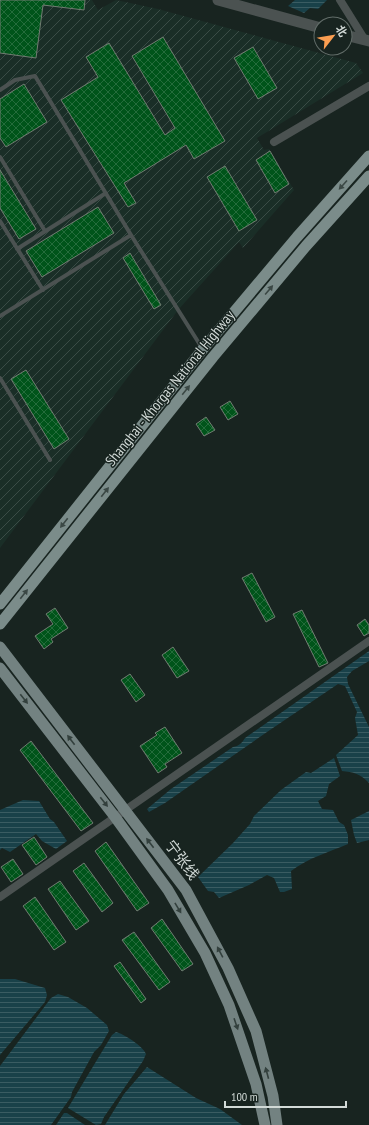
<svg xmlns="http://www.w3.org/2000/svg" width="369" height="1125" viewBox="0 0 369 1125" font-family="'PT Sans Narrow','Noto Sans SC',sans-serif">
<defs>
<pattern id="industrial-furrows" width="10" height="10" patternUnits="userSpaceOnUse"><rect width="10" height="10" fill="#1a2e27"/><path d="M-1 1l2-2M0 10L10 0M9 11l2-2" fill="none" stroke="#3a4c46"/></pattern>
<pattern id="water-rules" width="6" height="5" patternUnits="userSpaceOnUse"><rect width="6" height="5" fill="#194149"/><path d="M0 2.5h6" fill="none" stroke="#3a5c62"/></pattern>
<pattern id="building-cross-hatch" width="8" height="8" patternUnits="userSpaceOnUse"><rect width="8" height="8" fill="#00541a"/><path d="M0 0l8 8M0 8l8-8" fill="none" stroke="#246c3b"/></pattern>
</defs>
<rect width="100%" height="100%" fill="#182420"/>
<!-- industrial -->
<path fill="url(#industrial-furrows)" d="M0,0H92L98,10L116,0L158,9L356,63L363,73L257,138L264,150L269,149L294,190L243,248L239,242L178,310L0,548Z"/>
<!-- water -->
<path fill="url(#water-rules)" d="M295,0H327L318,9L310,8L304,13L288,6Z
M369,651V661L352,671L347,677L348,684L369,727V783C361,774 353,772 342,771L336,755L358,735L355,718L357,712L345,686L338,684L267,732L165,803L149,812L147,809L171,789L233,747C239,746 242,743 245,738Z
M334,758L340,776L329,784L326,796L318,801L322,809L333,810L339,822L344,825L348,835V844C329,852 308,858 291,871L292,889L284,892H280L274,878L267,875L249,885L219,898L214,892L208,891L198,877L233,843L250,824L254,816L281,790L306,772L311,773Z
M23,800L39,801L50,819L54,822L67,841L56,849L42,841L36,834L10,852L2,848L0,850V810Z
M369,811V840L357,843L354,835L351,820Z
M0,979H15L45,988L47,995L45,1002L0,1055Z
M58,994L68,997L87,1008L107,1025L109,1031L101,1045L94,1052L72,1092L71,1097L51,1125H0V1066L51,998Z
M116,1032C124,1034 143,1046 146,1054L143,1061L104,1117L101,1124L96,1125L68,1108L112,1035Z
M147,1067L196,1098L220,1109L242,1125H105L124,1094Z
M64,1113H67L85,1125H56Z"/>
<!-- building -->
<path fill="url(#building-cross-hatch)" stroke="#717c72" d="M0,0H85L84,10L43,5L36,58L0,53Z
M163,37L225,141L194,159L186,145L124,183L136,203L128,207L61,100L98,77L86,57L109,43L165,135L175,128L132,56Z
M253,47L277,88L258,99L234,58Z
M24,84L47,122L6,147L0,138V99Z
M270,151L289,184L275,193L256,160Z
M225,166L257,220L239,231L207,177Z
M0,170L36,229L19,239L0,208Z
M98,207L114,233L42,277L26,251Z
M130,253L161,305L154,309L123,258Z
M26,370L69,439L54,449L11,379Z
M230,401L238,414L228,420L220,407Z
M206,417L215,430L204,436L196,424Z
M252,573L275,617L266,622L242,578Z
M55,608L68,628L51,639L53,642L44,649L35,636L53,624L46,614Z
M302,610L328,663L319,667L293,614Z
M365,619L369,625V633L364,636L357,625Z
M173,647L189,671L177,678L162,655Z
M130,674L145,695L136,702L121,680Z
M165,727L182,753L165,764L167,767L158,773L140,746L157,735L155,733Z
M31,741L93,823L81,831L20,750Z
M34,837L47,857L36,865L22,845Z
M106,842L149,903L137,911L95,851Z
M13,859L23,874L11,882L1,867Z
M84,863L113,903L102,912L73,871Z
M60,881L89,921L76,930L48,889Z
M35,897L66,942L54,950L23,906Z
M162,919L193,964L182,971L151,928Z
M134,932L170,982L159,990L122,940Z
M120,962L146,999L141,1003L114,966Z"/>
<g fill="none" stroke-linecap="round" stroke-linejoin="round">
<!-- service -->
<path stroke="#4b5251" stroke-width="4" d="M0,90L15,80L35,76L131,235L202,348
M0,157L45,231
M0,221L43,290
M17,249L106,193
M0,316L131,235
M0,378L50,460"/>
<!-- minor -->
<path stroke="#4b5251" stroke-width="8" d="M340,0L365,40
M274,142L369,86
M0,897L369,641"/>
<!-- tertiary -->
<path stroke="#4b5251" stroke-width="11" d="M218,0L321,28
M345,35L369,41"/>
<!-- primary -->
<path stroke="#738281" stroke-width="11" d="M0,647L186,890L228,968L256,1031L273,1096L277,1125
M0,668L115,817L168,890L205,953L229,1005L256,1084L265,1125"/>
<!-- trunk -->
<path stroke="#7b8c8a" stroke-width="11" d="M0,604L203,349L297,237L369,156
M0,624L213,357L306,246L369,176"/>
</g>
<!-- one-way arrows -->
<defs><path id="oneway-solid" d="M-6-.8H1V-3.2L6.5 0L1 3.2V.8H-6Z"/></defs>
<g fill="#3b4845">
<use href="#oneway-solid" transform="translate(343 185) rotate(132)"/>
<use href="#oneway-solid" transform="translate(269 290) rotate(-50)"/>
<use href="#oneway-solid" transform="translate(186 390) rotate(-51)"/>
<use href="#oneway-solid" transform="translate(105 492) rotate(-52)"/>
<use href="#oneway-solid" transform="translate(64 523) rotate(128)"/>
<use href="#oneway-solid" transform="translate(24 594) rotate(-52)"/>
</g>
<g fill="#33403d">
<use href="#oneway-solid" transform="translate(24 699) rotate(52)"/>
<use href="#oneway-solid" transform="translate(71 740) rotate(-127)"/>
<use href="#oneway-solid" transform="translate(104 802) rotate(52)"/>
<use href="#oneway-solid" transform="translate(150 843) rotate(-127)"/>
<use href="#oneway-solid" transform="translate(178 908) rotate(59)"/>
<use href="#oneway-solid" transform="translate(220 952) rotate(-118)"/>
<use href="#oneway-solid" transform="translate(236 1024) rotate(71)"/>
<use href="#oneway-solid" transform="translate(267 1073) rotate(-105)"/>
</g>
<g text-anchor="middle" stroke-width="3" stroke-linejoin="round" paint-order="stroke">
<!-- street labels -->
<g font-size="15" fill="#d2dad7" stroke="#182420">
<text transform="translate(170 388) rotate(-51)" y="5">Shanghai - Khorgas National Highway</text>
<text transform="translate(182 860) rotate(53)" y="5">宁张线</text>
</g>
</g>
<!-- north arrow -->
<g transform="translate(333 36) rotate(59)"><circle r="19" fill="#182420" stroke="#626d69"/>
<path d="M0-3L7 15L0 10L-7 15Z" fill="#fb9e51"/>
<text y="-6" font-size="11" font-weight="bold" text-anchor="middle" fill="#d2dad7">北</text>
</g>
<!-- scale -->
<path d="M225 1101v6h121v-6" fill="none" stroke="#d2dad7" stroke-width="2"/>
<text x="231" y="1101" font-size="12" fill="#d2dad7" stroke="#182420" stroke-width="3" paint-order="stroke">100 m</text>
</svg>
